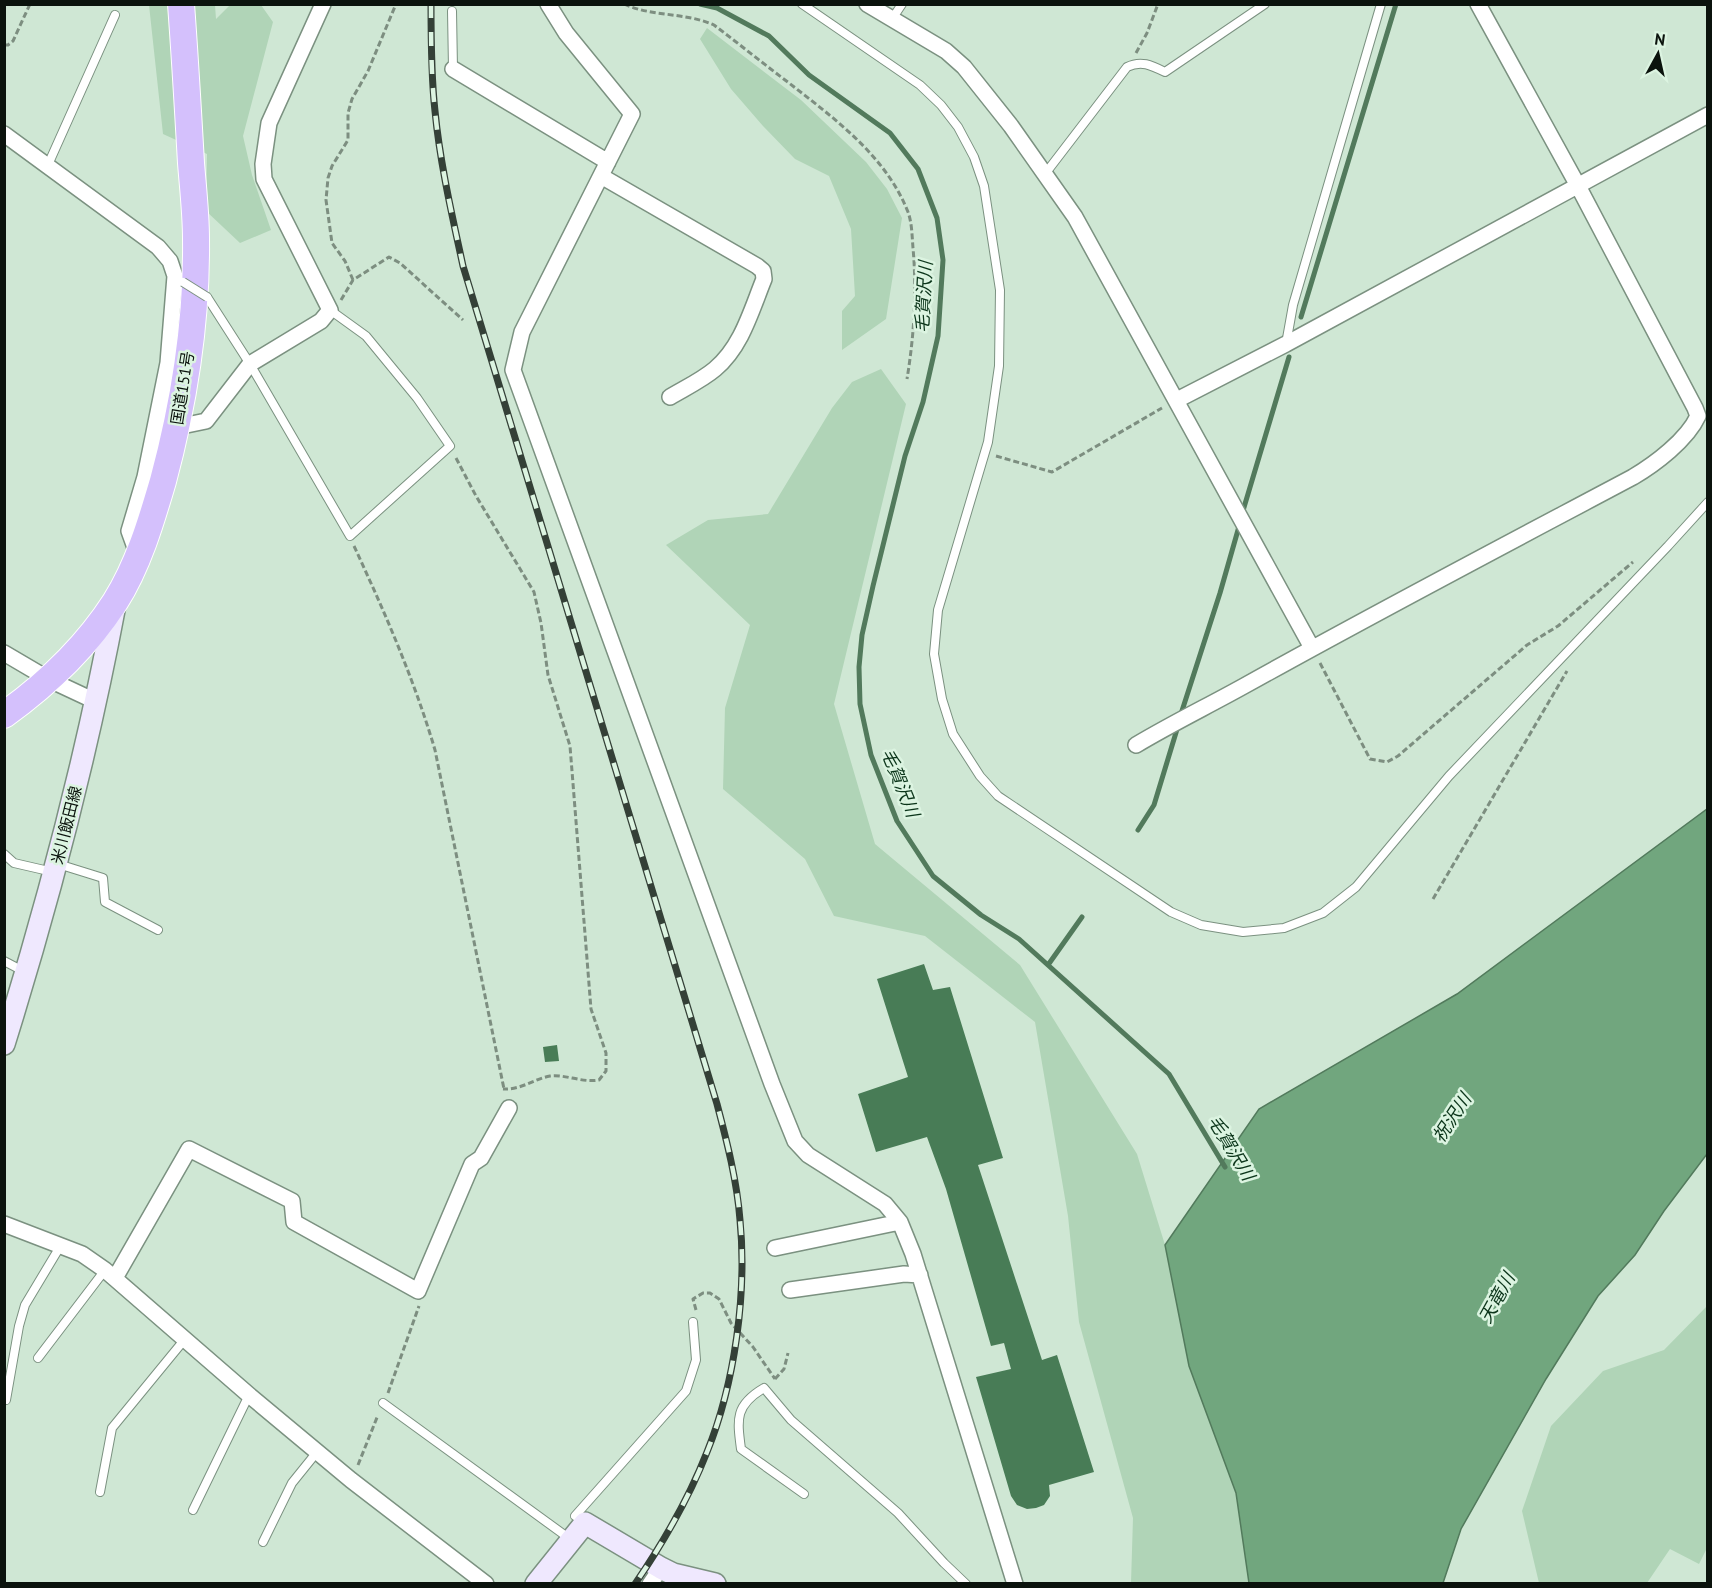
<svg xmlns="http://www.w3.org/2000/svg" width="1712" height="1588" viewBox="0 0 1712 1588" font-family="'PT Sans','Noto Sans JP',sans-serif">
<rect width="100%" height="100%" fill="#cfe7d4"/>
<!-- green -->
<path fill="#b0d4b7" d="M149,5H215L216,19L230,5H261L273,22L243,136L252,175L271,230L240,243L206,211L207,154L163,134Z
M707,28L801,100L866,162L887,189L902,218L886,319L842,350V311L855,296L851,229L829,176L795,159L763,126L731,89L700,39Z
M881,369L906,404L834,704L875,844L1020,965L1137,1154L1165,1245L1189,1366L1236,1493L1249,1583H1131L1133,1518L1079,1322L1068,1216L1035,1022L925,936L834,916L805,859L723,789L725,708L750,625L666,545L708,520L768,514L832,408L852,382Z
M1707,1306L1708,1546L1699,1564L1670,1549L1647,1583H1539L1522,1511L1551,1426L1603,1371L1664,1350Z"/>
<!-- water -->
<path fill="#71a67e" stroke="#527a5c" stroke-width="1.5" d="M1707,809V1154L1664,1211L1635,1255L1598,1296L1546,1379L1461,1529L1443,1583H1249L1236,1493L1189,1366L1165,1245L1259,1109L1457,994Z"/>
<g fill="none" stroke-linecap="round" stroke-linejoin="round">
<!-- stream -->
<path stroke="#527a5c" stroke-width="5" d="M700,4L717,8L769,36L809,75L890,133L918,169L937,218L943,260L938,336L923,402L905,456L873,586L862,635L859,667L860,704L871,755L897,821L933,876L981,915L1019,939L1169,1074L1225,1167
M1301,317L1396,4
M1242,514L1289,357
M1180,717L1220,593L1240,523
M1138,830L1154,805L1178,726
M1048,965L1082,917"/>
</g>
<!-- building -->
<path fill="#487c56" d="M924,964L933,990L950,987L1003,1158L978,1165L1042,1360L1057,1355L1094,1472L1049,1485L1050,1496L1044,1505L1036,1508L1027,1509L1017,1505L1011,1496L976,1377L1011,1369L1004,1343L991,1346L946,1189L927,1137L876,1152L858,1094L908,1077L877,979Z
M557,1045L559,1061L545,1062L543,1047Z"/>
<g fill="none" stroke-linecap="round" stroke-linejoin="round">
<defs>
<path id="service" d="M802,4L920,85L941,105L958,127L974,157L984,186L1000,290L999,366L988,442L938,610L934,654L942,699L953,734L980,776L998,796L1171,912L1201,925L1243,932L1284,928L1323,913L1356,887L1449,776L1668,546L1708,502
M452,11L453,69
M892,19L902,4
M47,167L115,15
M1045,174L1127,67C1141,60 1151,65 1165,72L1265,4
M207,297L250,364L350,536L450,446L417,398L366,336L330,310
M1286,344L1293,305L1381,4
M4,854L14,863L53,872
M58,864L103,878L105,902L158,930
M4,961L25,972
M38,1358L105,1270
M6,1400L19,1326L25,1305L61,1245
M383,1403L570,1539
M100,1492L112,1428L185,1339
M804,1494L741,1449C737,1419 735,1405 764,1388L791,1420L898,1513L944,1563L966,1584
M193,1510L249,1395
M584,1522L575,1516L686,1391L696,1360L693,1322
M263,1542L292,1483L317,1452"/>
<path id="minor" d="M548,4L566,33L632,114L522,332L513,370L772,1084L795,1141L808,1155L885,1204L900,1222L913,1254L1015,1584
M867,4L946,51L964,67L1011,126L1075,217L1312,648
M453,69L608,162
M4,134L158,247L170,261L175,276L168,363L145,477L129,531L138,556
M601,176L757,266L763,271L764,279C751,311 742,346 715,369C702,380 685,388 670,397
M1177,400L1286,344L1708,115
M177,427L206,421L250,364L321,321L330,310L264,179L263,164L269,123L323,4
M4,653L50,680L97,702
M1136,745C1171,724 1208,706 1244,686C1373,614 1503,546 1633,477C1655,464 1687,440 1698,416L1695,408L1577,184L1478,4
M4,1224L82,1254L105,1270L249,1395L351,1480L486,1584
M775,1248L900,1222
M115,1278L189,1149L292,1201L294,1222L418,1291L472,1164L481,1158L509,1108
M790,1290L904,1274L920,1275
M650,1584L661,1568"/>
<path id="secondary" d="M4,1044C49,900 87,754 115,605
M536,1584L585,1523L661,1568L673,1574L715,1584"/>
<path id="trunk" d="M4,715C47,684 86,647 115,602C138,566 151,522 163,481C184,403 197,321 196,239C196,214 193,188 191,163C188,110 185,57 181,4"/>
</defs>
<!-- service casing -->
<use href="#service" stroke="#7b9180" stroke-width="10"/>
<!-- minor casing -->
<use href="#minor" stroke="#7b9180" stroke-width="18"/>
<!-- secondary casing -->
<use href="#secondary" stroke="#7b9180" stroke-width="24"/>
<!-- trunk casing -->
<use href="#trunk" stroke="#fff" stroke-width="28"/>
<!-- path -->
<path stroke="#7d8e80" stroke-width="3" stroke-dasharray="6 3" stroke-linecap="butt" d="M624,4C652,17 685,12 714,25C739,44 764,64 789,83C835,119 886,156 908,212C912,223 912,236 913,248C917,292 914,336 907,379
M4,45H8L13,41L30,4
M1136,53L1147,33L1158,4
M353,280L345,261L332,243L326,200L328,178L332,166L348,140V113L352,99L368,71L396,4
M341,300L353,280L389,257L400,263L463,320
M996,456L1052,472L1162,408
M456,458L476,496L534,592L541,623L548,675L570,746L591,1009L606,1053V1071L599,1080C582,1083 565,1074 550,1076C534,1079 521,1090 503,1089
M354,546C385,613 414,679 435,750L504,1089
M1320,663L1370,759L1387,762L1398,756L1527,645L1558,626L1633,562
M1433,899L1567,671
M696,1310L693,1299L703,1293H710L719,1299L731,1323L753,1347L775,1379
M775,1379L784,1369L788,1353
M388,1393L419,1306
M358,1465L378,1415"/>
<!-- service -->
<use href="#service" stroke="#fff" stroke-width="8"/>
<!-- minor -->
<use href="#minor" stroke="#fff" stroke-width="15"/>
<!-- secondary -->
<use href="#secondary" stroke="#efe8fe" stroke-width="21"/>
<!-- trunk -->
<use href="#trunk" stroke="#d4c0fc" stroke-width="26"/>
<defs>
<path id="rail" d="M431,4C431,40 431,76 435,111C440,163 452,215 463,266L717,1104C727,1142 737,1181 740,1220C747,1293 735,1383 707,1452C689,1498 663,1543 635,1584"/>
</defs>
<!-- rail casing -->
<use href="#rail" stroke="#344037" stroke-width="7"/>
<!-- rail -->
<use href="#rail" stroke="#dcf4e1" stroke-width="4.5" stroke-dasharray="14" stroke-linecap="butt"/>
<defs>
<path id="service-bridge" d="M183,282L207,297"/>
</defs>
<!-- service-bridge casing -->
<use href="#service-bridge" stroke="#7b9180" stroke-width="10" stroke-linecap="butt"/>
<!-- service-bridge -->
<use href="#service-bridge" stroke="#fff" stroke-width="8"/>
</g>
<g text-anchor="middle" stroke-width="5" stroke-linejoin="round" paint-order="stroke">
<!-- street labels -->
<g font-size="16" fill="#0b130d" stroke="#dcf4e1">
<text transform="translate(182 388) rotate(-81)" y="6">国道151号</text>
<text transform="translate(66 825) rotate(-76)" y="6">米川飯田線</text>
</g>
<!-- water labels -->
<g font-size="18" font-style="italic" fill="#0b351a" stroke="#dcf4e1">
<text transform="translate(924 297) rotate(-87)" y="6">毛賀沢川</text>
<text transform="translate(900 783) rotate(68)" y="6">毛賀沢川</text>
<text transform="translate(1452 1118) rotate(-57)" y="6">祝沢川</text>
<text transform="translate(1231 1148) rotate(59)" y="6">毛賀沢川</text>
<text transform="translate(1497 1298) rotate(-61)" y="6">天竜川</text>
</g>
</g>
<!-- border -->
<rect width="1712" height="1588" fill="none" stroke="#0b130d" stroke-width="12"/>
<!-- north arrow -->
<g transform="translate(1658 54) rotate(8)" stroke="#dcf4e1" stroke-width="4.5" paint-order="stroke">
<path d="M0-4.5L10 22L0 15L-10 22Z" fill="#0b130d"/>
<text y="-9" font-size="16" font-weight="bold" text-anchor="middle" fill="#0b130d">N</text>
</g>
</svg>
